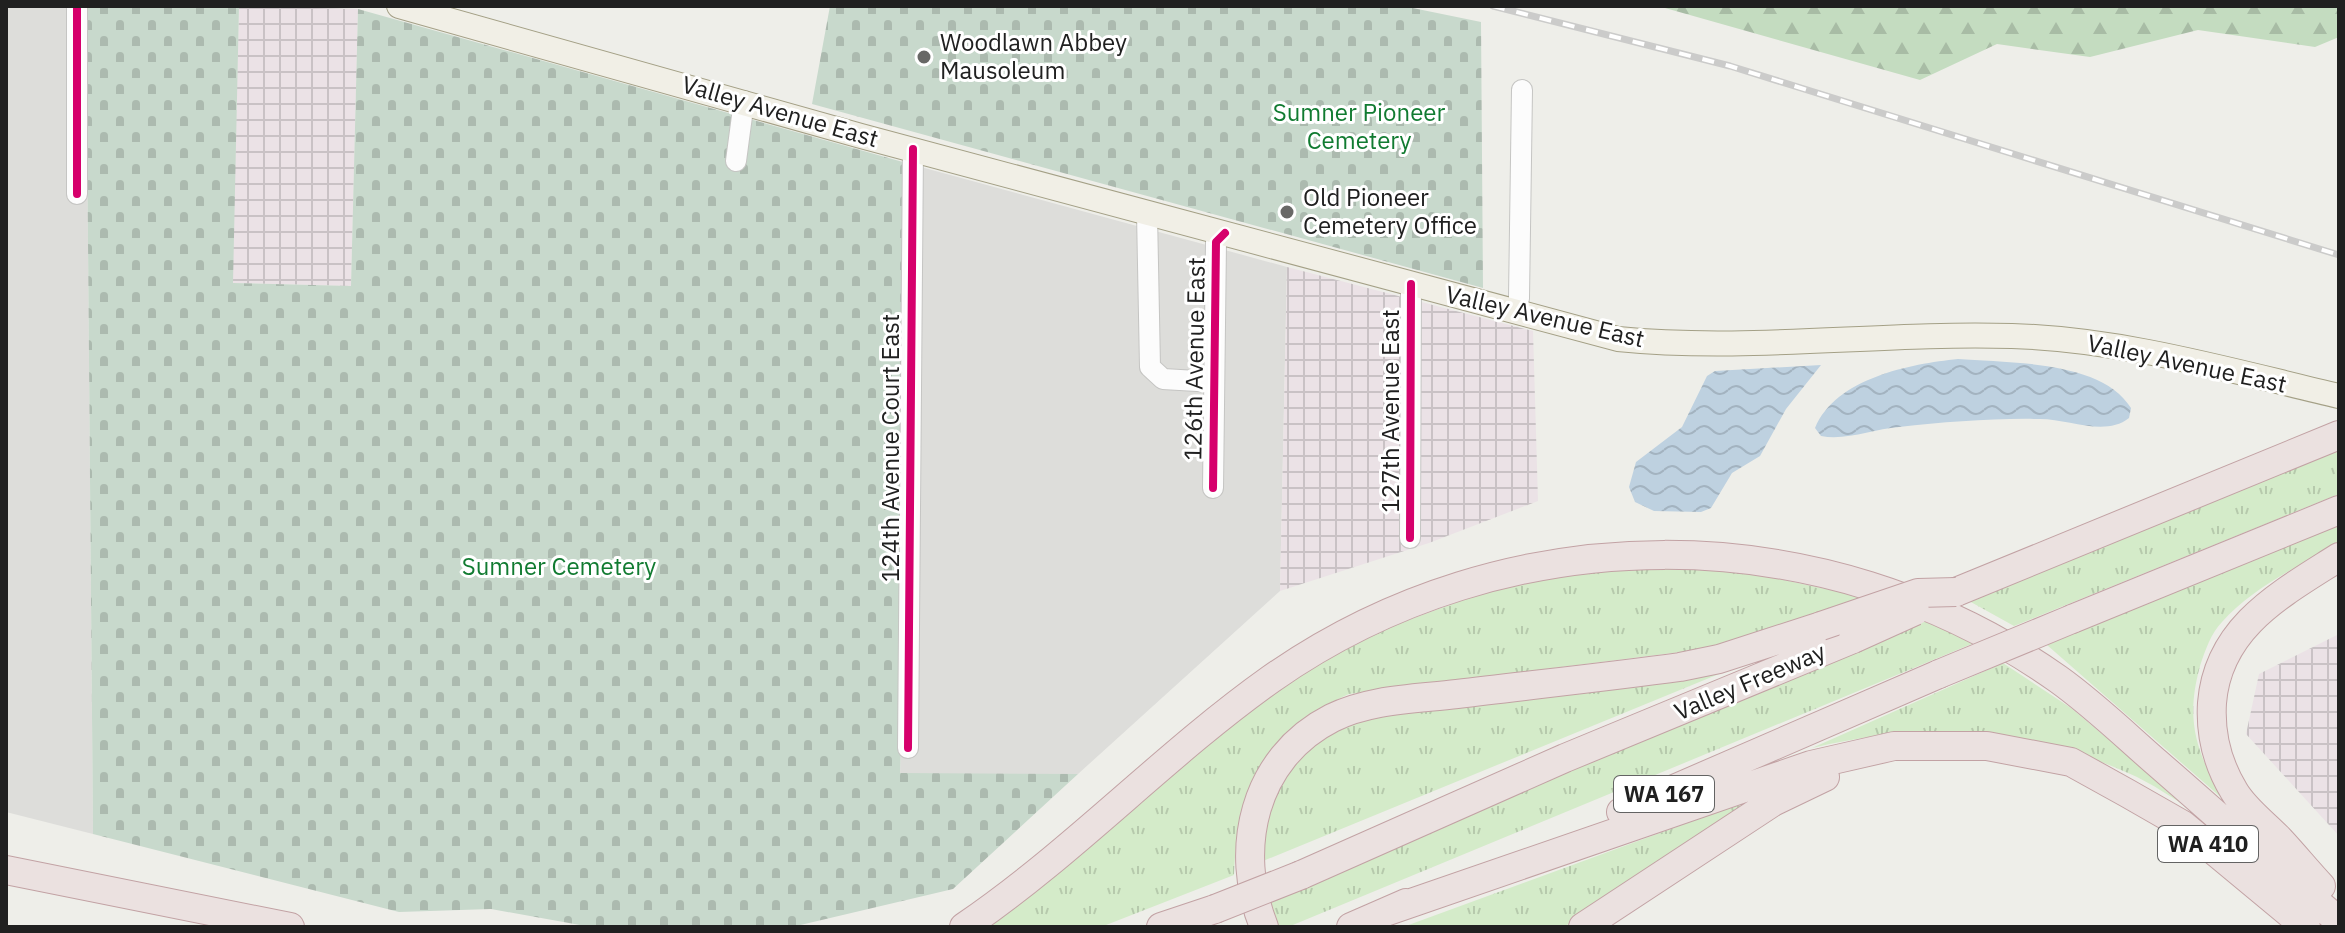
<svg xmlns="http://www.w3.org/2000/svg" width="2345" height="933" viewBox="0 0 2345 933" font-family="'IBM Plex Sans',sans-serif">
<defs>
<pattern id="industrial-grid" width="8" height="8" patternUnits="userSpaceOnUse" patternTransform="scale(2)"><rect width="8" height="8" fill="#ebe2e6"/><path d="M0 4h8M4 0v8" fill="none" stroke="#c9c2c5"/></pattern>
<pattern id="grass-tufts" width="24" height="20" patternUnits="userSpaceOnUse" patternTransform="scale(2)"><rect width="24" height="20" fill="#d4ebc9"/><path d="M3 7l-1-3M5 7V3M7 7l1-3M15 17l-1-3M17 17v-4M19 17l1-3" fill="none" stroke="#b6c9ac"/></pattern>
<pattern id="forest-firs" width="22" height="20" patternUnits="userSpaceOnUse" patternTransform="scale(2)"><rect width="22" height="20" fill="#c4dcc0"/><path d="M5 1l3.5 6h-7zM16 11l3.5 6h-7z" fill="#a8bca5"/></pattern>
<pattern id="cemetery-stones" width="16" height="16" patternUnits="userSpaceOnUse" patternTransform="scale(2)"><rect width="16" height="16" fill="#c8d9cc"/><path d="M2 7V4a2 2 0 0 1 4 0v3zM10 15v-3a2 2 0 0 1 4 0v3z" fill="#acbaaf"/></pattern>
<pattern id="water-waves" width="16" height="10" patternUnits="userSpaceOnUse" patternTransform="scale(2)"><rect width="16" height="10" fill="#bed1e0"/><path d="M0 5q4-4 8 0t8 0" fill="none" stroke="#a3b3c0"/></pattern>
</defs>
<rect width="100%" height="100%" fill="#eeeee9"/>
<!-- residential -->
<path fill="#ddddda" d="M6,6H86L93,834L6,812Z
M910,164L1287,267L1280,591L1078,774H900L910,505Z"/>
<!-- industrial -->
<path fill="url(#industrial-grid)" d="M239,6L358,9L351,286L232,283Z
M1287,267L1533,331L1538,501L1429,543L1280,591Z
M2339,634V836L2246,734L2259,674Z"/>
<!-- grass -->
<path fill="url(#grass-tufts)" d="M2329,450L2339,453V494L2014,626L1969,601Z
M2339,522V542C2300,566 2253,587 2222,622C2211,633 2205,651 2200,666C2185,721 2196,752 2224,800L2047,645Z
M1619,567L1733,569L1868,598L1712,648L1349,694C1264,732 1238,784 1234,875L1101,927H981L1255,703L1362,637L1515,581Z
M1925,619L1974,643L1288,927H1278L1265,896Z
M2003,663L2071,708L2197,813C2175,800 2152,783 2128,773C2017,724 1929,721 1812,748Z
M1736,667L1263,861C1264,847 1262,830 1266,817C1280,758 1334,726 1388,713Z
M1769,793L1564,927H1403Z"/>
<!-- forest -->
<path fill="url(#forest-firs)" d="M1658,6H2339V37L2315,47L2198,30L2090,57L1997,44L1920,80Z"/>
<!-- cemetery -->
<path fill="url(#cemetery-stones)" d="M86,6H239L233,283L351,286L358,9L910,164V505L900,773L1078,774L953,889L792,927H591L491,909L399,912L93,834Z
M830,6H1403L1481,22L1483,288L812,104Z"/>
<!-- water -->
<path fill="url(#water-waves)" d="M1958,359C2008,363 2102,360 2131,408L2129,418C2105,437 2069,419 2040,419C1994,418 1945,422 1899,427C1873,429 1846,441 1821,436L1815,428C1836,378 1910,364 1958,359Z
M1821,365L1786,409L1760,456L1732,473L1711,508L1701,512L1654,511L1635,502L1629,487L1636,462L1682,427L1707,376L1715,371Z"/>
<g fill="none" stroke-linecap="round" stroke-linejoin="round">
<defs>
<path id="minor" d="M736,161L744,101
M77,194V6
M1147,213L1150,367L1163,379L1214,382
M1516,313L1519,298L1522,90
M1213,488L1216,242L1225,233
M1410,538L1411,284
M908,748L913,149"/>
<path id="major" d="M399,6L861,136L1618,339C1749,352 1881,332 2012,336C2122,339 2232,371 2339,396"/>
<path id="highway" d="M1956,592L2339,435
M2072,619L2339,510
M1621,812L1939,674
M6,870L290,927
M1301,875L1565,758L1853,639
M2321,886C2307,871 2294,855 2280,840C2265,824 2245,810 2234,791C2217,763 2210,735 2212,703C2218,627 2281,594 2339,557
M1388,911L1811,765L1894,746H1987L2071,762L2127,793L2183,825L2306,927
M964,927C1073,853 1164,755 1271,679C1506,514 1823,513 2058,679C2093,704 2124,734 2156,762C2217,815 2277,869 2339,921
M1161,927L1215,909
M1264,927C1233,850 1253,758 1332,718C1370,699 1416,699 1457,694C1531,685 1606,677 1680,667L1719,659L1821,626
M1351,927L1406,903
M1583,927L1773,802L1825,777"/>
</defs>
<!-- minor casing -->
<use href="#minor" stroke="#c5c5c3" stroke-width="22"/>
<!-- major casing -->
<use href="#major" stroke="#a4a086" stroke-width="26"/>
<!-- highway casing -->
<use href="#highway" stroke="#c2a2a4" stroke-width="30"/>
<!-- minor -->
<use href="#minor" stroke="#fcfcfc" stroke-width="20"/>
<!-- major -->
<use href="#major" stroke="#f1efe6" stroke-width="24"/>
<!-- highway -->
<use href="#highway" stroke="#ebe1e0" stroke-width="28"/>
<defs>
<path id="rail" d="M1493,6L1730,66L2339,255"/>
</defs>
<!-- rail casing -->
<use href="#rail" stroke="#cbcbca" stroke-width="7"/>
<!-- rail -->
<use href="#rail" stroke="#fff" stroke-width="4" stroke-dasharray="12" stroke-linecap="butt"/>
<defs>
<path id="highway-bridge" d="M1821,626L1918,593L1956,592
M1853,639L1915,611
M1939,674L2072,619
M1215,909L1301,875"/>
</defs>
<!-- highway-bridge casing -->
<use href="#highway-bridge" stroke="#c2a2a4" stroke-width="30" stroke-linecap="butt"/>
<!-- highway-bridge -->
<use href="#highway-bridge" stroke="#ebe1e0" stroke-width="28"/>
<defs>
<path id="cycleway" d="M77,194V6
M1213,488L1216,242L1225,233
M1410,538L1411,284
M908,748L913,149"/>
</defs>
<!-- cycleway casing -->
<use href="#cycleway" stroke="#fff" stroke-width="13"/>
<!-- cycleway -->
<use href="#cycleway" stroke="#d6006c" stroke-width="8"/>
</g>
<!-- markers -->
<g fill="#686866" stroke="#fff" stroke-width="3">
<circle cx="924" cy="57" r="8"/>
<circle cx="1287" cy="212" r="8"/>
</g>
<g text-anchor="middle" stroke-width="6" stroke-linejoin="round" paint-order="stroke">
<!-- shield labels -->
<g fill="#fff" stroke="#636363" stroke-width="2">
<rect x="1614" y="776" width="100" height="36" rx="6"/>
<rect x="2158" y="826" width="100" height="36" rx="6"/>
</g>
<g font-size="22" font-weight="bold" fill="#202020">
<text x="1664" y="802">WA 167</text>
<text x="2208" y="852">WA 410</text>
</g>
<!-- poi labels -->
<g font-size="24" fill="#202020" stroke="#fff" text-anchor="start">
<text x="940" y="51">Woodlawn Abbey<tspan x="940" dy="28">Mausoleum</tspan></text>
<text x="1303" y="206">Old Pioneer<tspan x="1303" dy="28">Cemetery Office</tspan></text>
</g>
<!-- street labels -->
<g font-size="24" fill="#202020" stroke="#fff">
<text transform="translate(780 112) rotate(16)" y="8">Valley Avenue East</text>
<text transform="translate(1545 317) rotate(13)" y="8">Valley Avenue East</text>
<text transform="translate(1195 359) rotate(-89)" y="8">126th Avenue East</text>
<text transform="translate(2187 364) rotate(12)" y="8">Valley Avenue East</text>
<text transform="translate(1391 411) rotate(-90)" y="8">127th Avenue East</text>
<text transform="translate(891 448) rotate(-90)" y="8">124th Avenue Court East</text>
<text transform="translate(1750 682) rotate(-23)" y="8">Valley Freeway</text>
</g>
<!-- park labels -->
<g font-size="24" fill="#117b31" stroke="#fff">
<text x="1359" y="121">Sumner Pioneer<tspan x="1359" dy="28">Cemetery</tspan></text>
<text x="559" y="575">Sumner Cemetery</text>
</g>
</g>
<!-- border -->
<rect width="2345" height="933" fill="none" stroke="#202020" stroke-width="16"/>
</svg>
